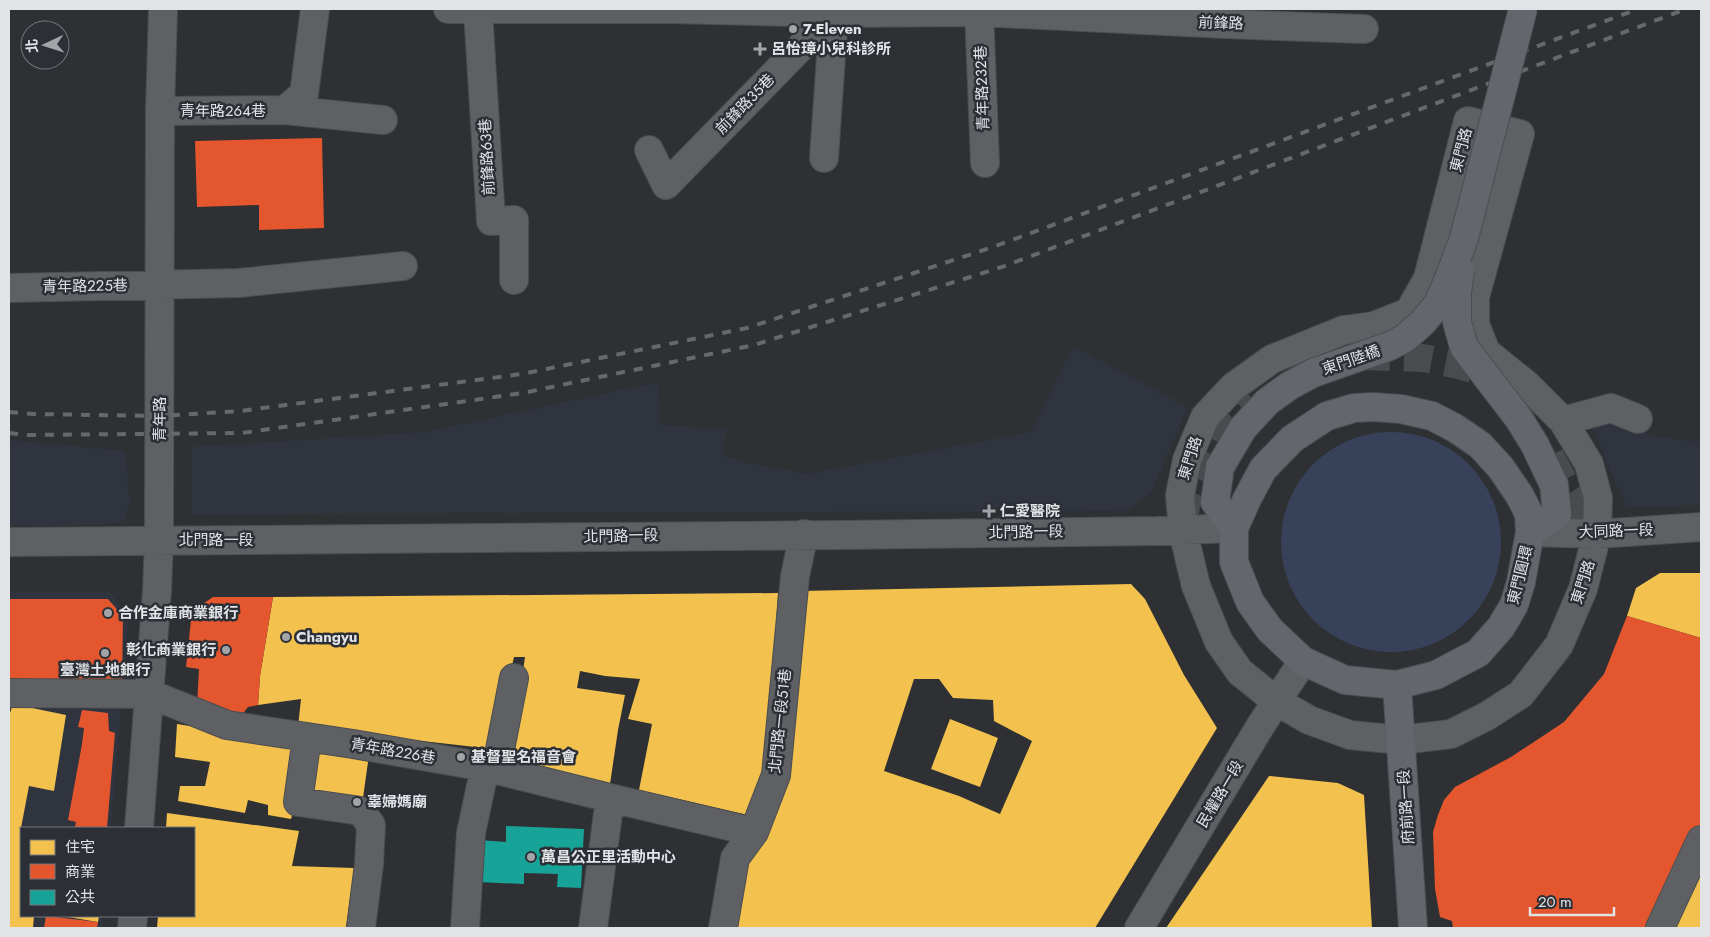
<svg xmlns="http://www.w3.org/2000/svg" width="1710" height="937" viewBox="0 0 1710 937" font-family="Jost,'Noto Sans TC',sans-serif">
<rect width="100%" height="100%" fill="#2e3033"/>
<!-- built -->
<path fill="#30343e" d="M1073,346L1188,407L1151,493L1127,511L192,514V447L425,432L659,382L660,425L726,429L723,455L748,463L807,474L1031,432Z
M1580,400L1613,420L1657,437L1701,442V505L1626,507Z
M9,440L125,451L130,502L125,519L121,522L97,525L9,526Z
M110,591L129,618L111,828H21V916H103L102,928H9V592Z"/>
<!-- green -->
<path fill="#37425a" d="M1281 542a110 110 0 1 1 220 0a110 110 0 1 1-220 0Z"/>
<!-- homes -->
<path fill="#f2c14e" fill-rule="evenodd" d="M1660,573H1701V638L1627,616L1636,588Z
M1131,584L1145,599L1184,675L1217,728L1095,928H733L800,591ZM914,679H939L953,698L993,700L994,721L1032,741L1000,814L959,796L884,771Z
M778,593L767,764L748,815L639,790L652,724L628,719L640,679L605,676L580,671L577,688L625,695L618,730L610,784L510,761L525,657H514L493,749L298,727L301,699L258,705L260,676L273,597Z
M13,704L66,715L54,791L29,786L21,828L20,841L21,916H34L33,928H9V716Z
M950,719L998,738L980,787L931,769Z
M177,724L303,744L296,802L291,819L268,815V805L248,800L245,813L178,801L180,786H205L210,762L175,757Z
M310,745L369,755L363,798H301Z
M1269,776L1338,783L1364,795L1372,928H1166Z
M167,813L299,831L292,866L354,868L346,928H157L158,916H194V828H166Z
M1701,867V928H1673Z
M62,916H99L98,922Z"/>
<!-- shops -->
<path fill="#e4572e" d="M322,138L324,228L259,230V205L197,207L195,141Z
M213,597H273L260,676L258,705L248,707L241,716L197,706L199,669L186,667L192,611Z
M9,599H108L123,616L122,684L9,682Z
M1627,616L1701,638V823L1654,928H1453L1452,921L1440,917L1435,889L1433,832L1438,815L1444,800L1455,787L1511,757L1564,722L1604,674Z
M82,710L108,713L109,731L115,733L107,828H75L76,822L68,820L82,744L84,728L78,727Z
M46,916L98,922L97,928H44Z"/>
<!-- public -->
<path fill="#17a398" d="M506,826L584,829L581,888L557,887L558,874L524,873V884L478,882L479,840L506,842Z"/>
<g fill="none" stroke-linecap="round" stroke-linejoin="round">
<!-- minor-tunnel -->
<path stroke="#494b4e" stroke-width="28" stroke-dasharray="28 14" stroke-linecap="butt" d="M1362,356L1423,358L1459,365L1480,371L1492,384
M1550,456L1570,493L1597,534
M1184,518L1186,505L1220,435L1253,399"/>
<defs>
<path id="minor" d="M448,9H671L834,13L979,12L1225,24L1364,29
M979,9L985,163
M478,10L491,221L514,220V280
M285,110L304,94L315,9
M160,111L285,110L383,120
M1468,121L1520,134L1475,297V324L1486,352L1527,385L1563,421L1589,464L1598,498L1597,534L1583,589L1559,645L1521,694L1487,716L1451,734L1401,740L1350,735L1309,720L1276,701L1240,672L1219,642L1196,586L1183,531L1180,495L1187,460L1205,417L1233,387L1272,359L1344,330L1374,326L1409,312L1428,278Z
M649,150L666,185L834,13L824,158
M9,288L239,283L403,266
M1563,421L1611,408L1638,419
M1530,532L1597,534L1701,527
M9,542L842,535L1156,531L1234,528
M9,693L150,694L227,725L353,744L485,767L610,798L754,832
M307,737L298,802L361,811L371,825L369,864L361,928
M496,770L514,678
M139,828L157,591L159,540L160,111L163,9
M132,928L133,916
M465,928L471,833L485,767
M593,928L610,798
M723,928L735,858L754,832L776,775L795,576L804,534
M1139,928L1261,725L1303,661
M1660,928L1701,840"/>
<path id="major" d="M1373,407L1401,409L1432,416L1455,428L1480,445L1501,468L1520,496L1529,514L1530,532L1521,582L1514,605L1501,627L1478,653L1436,675L1397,685L1345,680L1303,661L1270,630L1250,602L1234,562V528L1247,499L1263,469L1292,439L1327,416L1354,408Z
M1220,467L1215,502L1234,528
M1530,532L1557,514L1554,485
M1397,685L1413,928"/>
</defs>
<!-- minor casing -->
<use href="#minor" stroke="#4b4d50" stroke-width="30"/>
<!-- major casing -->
<use href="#major" stroke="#4b4d50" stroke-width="30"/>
<!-- minor -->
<use href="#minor" stroke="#5f6063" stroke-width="28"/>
<!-- major -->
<use href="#major" stroke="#63666c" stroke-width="28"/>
<!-- rail -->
<path stroke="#67686a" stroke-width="4" stroke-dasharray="9 9" stroke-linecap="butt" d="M9,412L34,414L160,416L240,411L522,374L747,328L993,247L1638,9
M9,433L28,435L242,433L523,393L754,345L1002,267L1686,9"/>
<defs>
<path id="major-bridge" d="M1460,270L1457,293V322L1464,347L1519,419L1535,445L1554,485
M1220,467L1243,428L1267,402L1289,386L1313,373L1390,346L1405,338L1422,323L1438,304L1450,276L1464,238L1523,9"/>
</defs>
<!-- major-bridge casing -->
<use href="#major-bridge" stroke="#4b4d50" stroke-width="30" stroke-linecap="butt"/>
<!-- major-bridge -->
<use href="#major-bridge" stroke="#63666c" stroke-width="28"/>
</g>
<!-- markers -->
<g fill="#a2a4a8" stroke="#2c2f35" stroke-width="2">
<circle cx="793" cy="29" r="5"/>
<path d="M757.5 41.5h5v5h5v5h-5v5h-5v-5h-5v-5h5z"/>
<path d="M986.5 503.5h5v5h5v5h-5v5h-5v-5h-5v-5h5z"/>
<circle cx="108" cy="613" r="5"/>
<circle cx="286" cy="637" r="5"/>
<circle cx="226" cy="650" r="5"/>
<circle cx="105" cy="653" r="5"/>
<circle cx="461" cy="757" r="5"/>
<circle cx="357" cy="802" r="5"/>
<circle cx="531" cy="857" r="5"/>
</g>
<g text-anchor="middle" stroke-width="5" stroke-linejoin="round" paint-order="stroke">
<!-- street labels -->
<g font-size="15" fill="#e1e3e7" stroke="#2c2f35">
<text transform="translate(1221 23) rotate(2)" y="5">前鋒路</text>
<text transform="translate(982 88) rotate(-92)" y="5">青年路232巷</text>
<text transform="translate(745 104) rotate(-46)" y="5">前鋒路35巷</text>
<text x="223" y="116">青年路264巷</text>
<text transform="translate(1461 150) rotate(-75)" y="5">東門路</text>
<text transform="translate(487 157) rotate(-93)" y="5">前鋒路63巷</text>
<text transform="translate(85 286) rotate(-1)" y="5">青年路225巷</text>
<text transform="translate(1351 360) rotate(-19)" y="5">東門陸橋</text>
<text transform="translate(160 419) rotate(-90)" y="5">青年路</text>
<text transform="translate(1190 458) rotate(-72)" y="5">東門路</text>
<text transform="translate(1616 531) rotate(-2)" y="5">大同路一段</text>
<text transform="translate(1026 532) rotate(-1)" y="5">北門路一段</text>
<text transform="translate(621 536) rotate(-1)" y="5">北門路一段</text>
<text x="216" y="545">北門路一段</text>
<text transform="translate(1520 575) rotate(-76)" y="5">東門圓環</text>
<text transform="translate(1583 582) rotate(-72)" y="5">東門路</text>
<text transform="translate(780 721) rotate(-84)" y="5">北門路一段51巷</text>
<text transform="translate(393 751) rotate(10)" y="5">青年路226巷</text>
<text transform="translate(1220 794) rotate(-59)" y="5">民權路一段</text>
<text transform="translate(1406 807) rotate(-94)" y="5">府前路一段</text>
</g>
<!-- poi labels -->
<g font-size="15" font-weight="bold" fill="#e1e3e7" stroke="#2c2f35" text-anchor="start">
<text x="803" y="34">7-Eleven</text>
<text x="771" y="54">呂怡璋小兒科診所</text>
<text x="1000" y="516">仁愛醫院</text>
<text x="118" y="618">合作金庫商業銀行</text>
<text x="296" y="642">Changyu</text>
<text x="216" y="655" text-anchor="end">彰化商業銀行</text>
<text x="105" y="675" text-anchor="middle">臺灣土地銀行</text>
<text x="471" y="762">基督聖名福音會</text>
<text x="367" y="807">辜婦媽廟</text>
<text x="541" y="862">萬昌公正里活動中心</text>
</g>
</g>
<!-- border -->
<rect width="1710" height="937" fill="none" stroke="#e1e3e7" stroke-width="20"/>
<!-- legend -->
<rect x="20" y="827" width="175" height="90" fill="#2c2f35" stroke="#74777c"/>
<rect x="30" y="840" width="25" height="15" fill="#f2c14e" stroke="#74777c"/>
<text x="65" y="852" font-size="15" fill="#e1e3e7">住宅</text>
<rect x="30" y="864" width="25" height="15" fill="#e4572e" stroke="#74777c"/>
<text x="65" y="877" font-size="15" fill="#e1e3e7">商業</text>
<rect x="30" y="890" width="25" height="15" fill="#17a398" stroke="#74777c"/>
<text x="65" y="902" font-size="15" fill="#e1e3e7">公共</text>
<!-- north arrow -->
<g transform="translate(45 45) rotate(266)"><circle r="24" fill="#2c2f35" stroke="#74777c"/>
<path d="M0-4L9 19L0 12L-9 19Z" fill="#a2a4a8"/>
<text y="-8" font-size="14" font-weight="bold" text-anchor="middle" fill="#e1e3e7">北</text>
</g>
<!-- scale -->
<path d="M1530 907v8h84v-8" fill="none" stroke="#e1e3e7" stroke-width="2.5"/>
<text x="1538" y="907" font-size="15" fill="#e1e3e7" stroke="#2c2f35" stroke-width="4" paint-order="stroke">20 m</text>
</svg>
